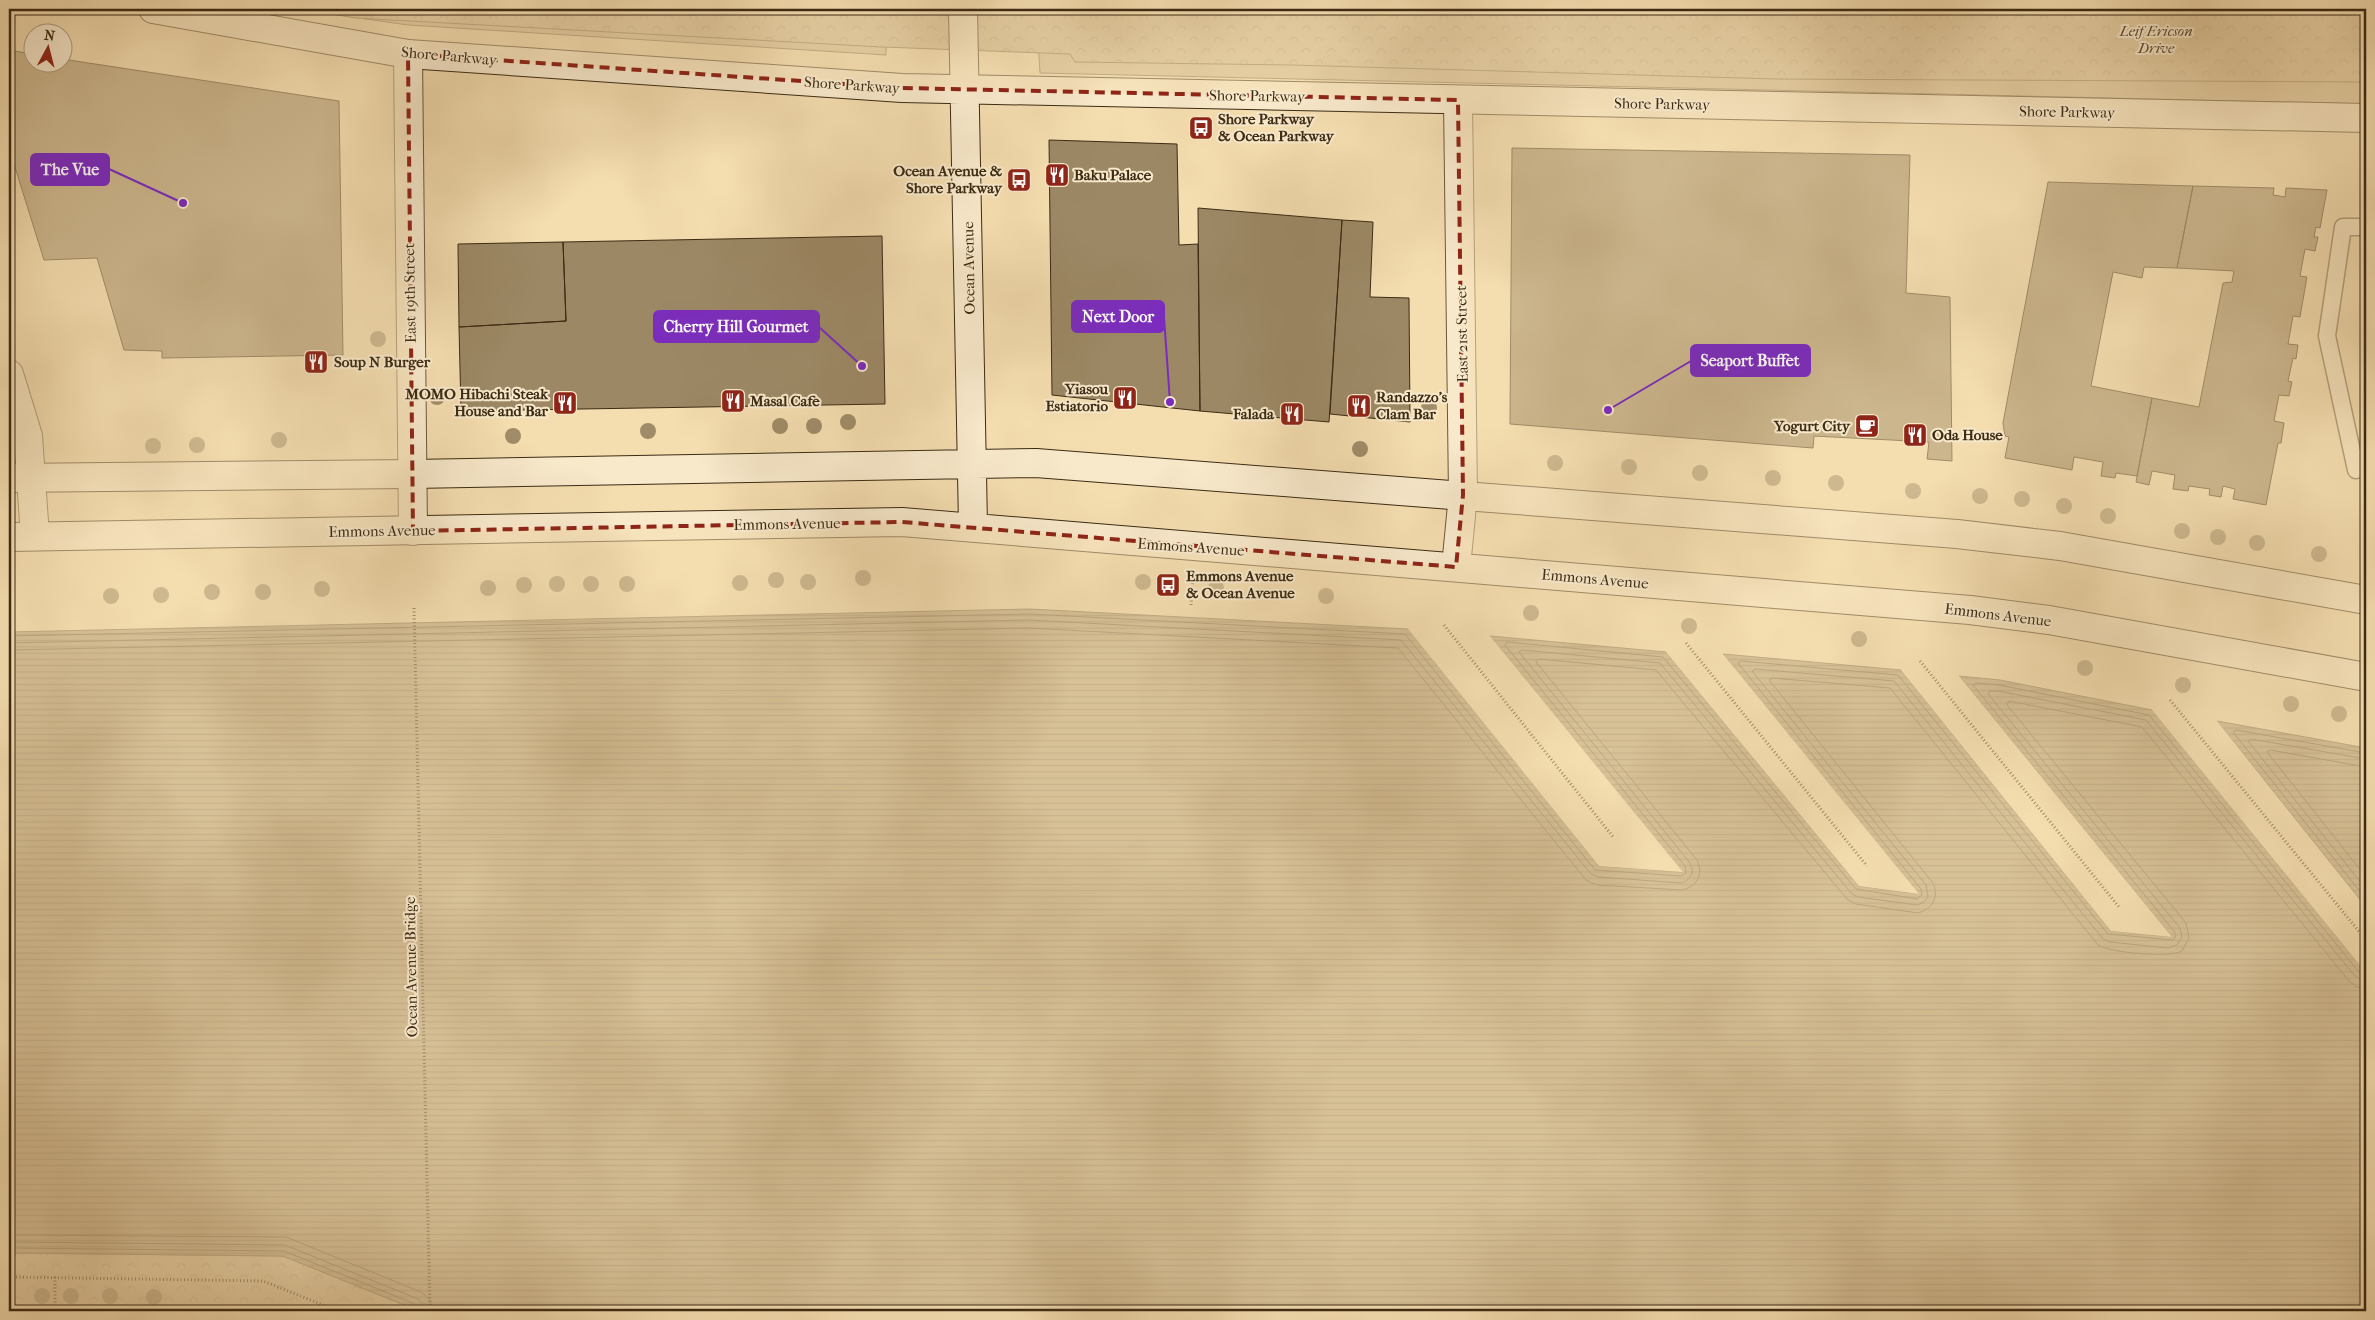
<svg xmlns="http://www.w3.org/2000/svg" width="2375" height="1320" viewBox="0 0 2375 1320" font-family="'IM FELL French Canon',serif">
<defs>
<pattern id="forest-crowns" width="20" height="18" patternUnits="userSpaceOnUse" patternTransform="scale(1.25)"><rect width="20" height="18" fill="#d5bf95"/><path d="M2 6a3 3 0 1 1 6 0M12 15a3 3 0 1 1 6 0" fill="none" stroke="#b8a480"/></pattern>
<pattern id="water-rules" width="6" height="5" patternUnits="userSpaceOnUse" patternTransform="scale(1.25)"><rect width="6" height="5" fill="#b5a07a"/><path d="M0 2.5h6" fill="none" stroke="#948363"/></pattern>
</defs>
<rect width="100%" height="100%" fill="#f4ddaf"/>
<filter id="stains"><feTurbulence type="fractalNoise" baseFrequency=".004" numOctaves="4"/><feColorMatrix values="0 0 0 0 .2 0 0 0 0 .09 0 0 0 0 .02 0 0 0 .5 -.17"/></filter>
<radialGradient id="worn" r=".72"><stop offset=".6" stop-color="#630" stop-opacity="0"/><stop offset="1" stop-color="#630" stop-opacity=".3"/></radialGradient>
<!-- grass -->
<path fill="#d5bf95" stroke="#887554" d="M296,9H887L886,55L408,25Z
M1036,9H1406L2366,30V104L1040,73Z"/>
<!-- forest -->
<path fill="url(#forest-crowns)" stroke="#887554" d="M305,9H2366V82L1776,79L1292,65L1075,62L1070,54L882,47L355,18Z
M9,1253L283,1256L419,1311H9Z"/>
<!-- water -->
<path fill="url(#water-rules)" stroke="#857151" d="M1030,609L1408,629L1599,866L1682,872L1490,636L1666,652L1859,886L1918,894L1723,654L1901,670L2111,931L2172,937L1959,676L2000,680L2152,710L2363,969H2366V1311H419L283,1256L9,1253V632Z
M2217,721L2366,748V907Z"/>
<!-- pier -->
<path fill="#f4ddaf" d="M1408,629L1411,630L1600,864L1677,869L1487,636H1490L1683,872L1599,866Z
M1666,652L1670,653L1861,884L1913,891L1721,655L1723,654L1919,894L1859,886Z
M1901,670H1905L2112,929L2167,934L1956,676H1959L2172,937L2111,931Z
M2152,710H2155L2366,969H2363Z
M2214,721H2217L2366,909L2364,908Z"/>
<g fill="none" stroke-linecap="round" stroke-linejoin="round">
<!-- shore -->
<path stroke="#786647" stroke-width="1" d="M9,636L1030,614L1405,634L1595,870L1681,876L1686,873L1685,866L1505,645L1507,642L1663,657L1856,889L1917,899L1922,895L1921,889L1738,663L1741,661L1898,675L2108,934L2173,940L2176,936L2174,931L1973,685L1976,683L1999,685L2149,715L2359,972L2366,974
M9,643L1029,620L1401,640L1591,874L1598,877L1681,883C1691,880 1695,872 1690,863L1519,652L1522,650L1660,663L1852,894L1858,897L1917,905L1924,902L1928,897L1926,885L1752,671L1755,669L1894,681L2103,939L2110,942L2168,948L2177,945L2182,937L2180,928L1988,694L1990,691H1998L2146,720L2354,975L2360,979L2366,980
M9,650L1029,628L1398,648L1586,880L1597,885L1682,890C1697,887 1704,874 1697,860L1536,662L1539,659L1656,670L1847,899L1856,904L1918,913C1933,909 1939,896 1933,883L1769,680L1772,678L1890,688L2098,945C2110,953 2170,958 2182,951L2189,938L2186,923L2007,705L2009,701L2142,727L2349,981L2357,987L2366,988
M2366,753L2236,730L2233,732L2366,899
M2366,759L2251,739L2248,741L2366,889
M2366,767L2270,750L2267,752L2366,877
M9,1235L286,1237L421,1292L430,1300L432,1311
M9,1242L285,1245L418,1299L423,1304L425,1311
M9,1248L284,1251L415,1304L419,1311"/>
</g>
<!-- building -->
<path fill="#9c8865" stroke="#3c2b14" d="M9,50L32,54V62H62V59L339,101L343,355L162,358V351L124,350L97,258L44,260L9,148Z
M1049,140L1177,144L1179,245L1198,244L1200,411L1052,395Z
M1512,148L1910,155L1906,293L1950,297L1952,461L1927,459L1929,442L1814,436L1813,448L1510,424Z
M2048,182L2193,186L2177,268L2144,267L2142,278L2113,272L2091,386L2152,398L2137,476L2116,473L2115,478L2101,476L2103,462L2074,457L2072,470L2005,458L2009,437L2005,436L2003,423Z
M2193,186L2274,188L2273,195L2285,197L2286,188L2327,190L2320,228L2316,227L2314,237H2318L2315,251L2305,249L2300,276L2307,277L2300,317L2293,316L2288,344L2298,345L2296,359L2293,358L2288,381L2292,382L2289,396L2279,395L2274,421L2284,423L2281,443H2278L2266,505L2233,499L2235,489L2223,486L2221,497L2209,495L2210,489L2189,486L2188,491L2173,489L2175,475L2152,471L2149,485L2136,482L2152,398L2199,407L2223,283L2232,282L2234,271L2177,268Z
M1198,208L1342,220L1329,422L1200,411Z
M1342,220L1373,222L1370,297L1409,298L1410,422L1330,414Z
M882,236L885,404L461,411L459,327L566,321L563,242Z
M563,242L566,321L459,327L458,244Z"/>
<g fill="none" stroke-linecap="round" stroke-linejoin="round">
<defs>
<path id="lane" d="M2356,470L2327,336L2343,227H2366"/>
<path id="street" d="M408,54L413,531
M9,374L28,436L35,536
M1456,567L1463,495L1458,100"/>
<path id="secondary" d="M153,9L408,54L902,88L2366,118
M963,9L973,526
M9,478L412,474L1036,463L1957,534L2060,546L2366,600
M9,537L902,522L1970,610L2049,620L2366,677"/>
</defs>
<!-- lane casing -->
<use href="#lane" stroke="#6a583b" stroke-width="19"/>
<!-- street casing -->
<use href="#street" stroke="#6a583b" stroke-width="30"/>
<!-- secondary casing -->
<use href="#secondary" stroke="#3c2b14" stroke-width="30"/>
<!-- path -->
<path stroke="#3c2b14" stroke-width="3" stroke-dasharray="1 2.5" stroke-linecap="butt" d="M1191,605L1193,578
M414,608L430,1311
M1444,625L1614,838
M1686,643L1867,866
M1920,661L2119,907
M2170,700L2366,940
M9,1277L263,1281L338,1311
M55,1277V1311"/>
<!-- lane -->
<use href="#lane" stroke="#f8e9cb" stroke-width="16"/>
<!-- street -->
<use href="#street" stroke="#f8e9cb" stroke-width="28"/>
<!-- secondary -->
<use href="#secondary" stroke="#f8e9cb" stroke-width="28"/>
</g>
<!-- trees -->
<g fill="#a08c68">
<circle cx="378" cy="339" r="8"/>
<circle cx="437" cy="397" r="8"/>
<circle cx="1429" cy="408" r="8"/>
<circle cx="848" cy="422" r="8"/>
<circle cx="780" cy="426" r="8"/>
<circle cx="814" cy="426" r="8"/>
<circle cx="648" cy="431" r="8"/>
<circle cx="513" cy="436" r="8"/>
<circle cx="279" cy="440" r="8"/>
<circle cx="197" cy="445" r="8"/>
<circle cx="153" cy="446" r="8"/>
<circle cx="1360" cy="449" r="8"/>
<circle cx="1555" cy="463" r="8"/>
<circle cx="1629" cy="467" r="8"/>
<circle cx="1700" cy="473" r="8"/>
<circle cx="1773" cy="478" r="8"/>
<circle cx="1836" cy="483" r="8"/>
<circle cx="1913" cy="491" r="8"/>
<circle cx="1980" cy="496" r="8"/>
<circle cx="2022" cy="499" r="8"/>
<circle cx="2064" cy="506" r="8"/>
<circle cx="2108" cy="516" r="8"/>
<circle cx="2182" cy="531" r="8"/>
<circle cx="2218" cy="537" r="8"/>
<circle cx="2257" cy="543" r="8"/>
<circle cx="2319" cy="554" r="8"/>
<circle cx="863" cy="578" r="8"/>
<circle cx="776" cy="580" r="8"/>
<circle cx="808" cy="582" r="8"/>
<circle cx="1143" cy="582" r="8"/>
<circle cx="740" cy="583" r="8"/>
<circle cx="557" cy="584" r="8"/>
<circle cx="591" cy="584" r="8"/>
<circle cx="627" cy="584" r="8"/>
<circle cx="524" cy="585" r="8"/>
<circle cx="488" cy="588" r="8"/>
<circle cx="1216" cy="588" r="8"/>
<circle cx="322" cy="589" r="8"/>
<circle cx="212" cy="592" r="8"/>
<circle cx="263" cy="592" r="8"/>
<circle cx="161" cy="595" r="8"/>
<circle cx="111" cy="596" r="8"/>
<circle cx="1326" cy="596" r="8"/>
<circle cx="1531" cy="613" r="8"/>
<circle cx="1689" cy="626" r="8"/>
<circle cx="1859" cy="639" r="8"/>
<circle cx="2085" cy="668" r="8"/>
<circle cx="2183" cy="685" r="8"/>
<circle cx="2291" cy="704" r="8"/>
<circle cx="2339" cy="714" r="8"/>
<circle cx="42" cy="1296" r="8"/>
<circle cx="71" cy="1296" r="8"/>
<circle cx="110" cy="1296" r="8"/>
<circle cx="154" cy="1297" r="8"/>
</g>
<!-- marked area -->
<path d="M0 0H2375V1320H0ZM408,54L902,88L1458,100L1463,495L1456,567L902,522L413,531Z" fill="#f4ddaf" fill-opacity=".55" fill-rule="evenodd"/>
<path fill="none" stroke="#8f2418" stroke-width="4" stroke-dasharray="10 6" stroke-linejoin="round" d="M408,54L902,88L1458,100L1463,495L1456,567L902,522L413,531Z"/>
<!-- icons -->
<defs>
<symbol id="bus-square" viewBox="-11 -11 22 22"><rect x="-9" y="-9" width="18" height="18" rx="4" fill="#8f2418" stroke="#f8e9cb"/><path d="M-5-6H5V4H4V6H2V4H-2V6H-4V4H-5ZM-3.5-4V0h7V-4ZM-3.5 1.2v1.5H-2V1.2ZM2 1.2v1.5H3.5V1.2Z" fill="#fff"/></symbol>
<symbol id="restaurant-square" viewBox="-11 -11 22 22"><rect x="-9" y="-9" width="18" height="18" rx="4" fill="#8f2418" stroke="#f8e9cb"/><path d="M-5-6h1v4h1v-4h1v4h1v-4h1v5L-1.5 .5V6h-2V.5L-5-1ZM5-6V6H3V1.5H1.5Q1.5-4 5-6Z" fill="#fff"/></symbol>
<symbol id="cafe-square" viewBox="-11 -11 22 22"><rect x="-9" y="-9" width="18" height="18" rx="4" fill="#8f2418" stroke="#f8e9cb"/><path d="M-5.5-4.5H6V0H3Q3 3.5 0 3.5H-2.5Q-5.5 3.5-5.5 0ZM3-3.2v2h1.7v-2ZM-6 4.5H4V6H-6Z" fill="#fff"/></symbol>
</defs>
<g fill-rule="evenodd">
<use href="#bus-square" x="1187" y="114" width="28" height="28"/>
<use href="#restaurant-square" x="1043" y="161" width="28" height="28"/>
<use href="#bus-square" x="1005" y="166" width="28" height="28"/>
<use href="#restaurant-square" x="302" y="348" width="28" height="28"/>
<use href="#restaurant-square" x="1111" y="384" width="28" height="28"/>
<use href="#restaurant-square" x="719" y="387" width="28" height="28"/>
<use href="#restaurant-square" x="551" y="389" width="28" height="28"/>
<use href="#restaurant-square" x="1345" y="392" width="28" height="28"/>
<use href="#restaurant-square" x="1278" y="400" width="28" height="28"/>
<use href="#cafe-square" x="1853" y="412" width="28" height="28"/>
<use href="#restaurant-square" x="1901" y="421" width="28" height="28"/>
<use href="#bus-square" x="1154" y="571" width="28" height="28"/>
</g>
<g text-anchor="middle" stroke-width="4" stroke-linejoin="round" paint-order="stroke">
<!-- park labels -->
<g font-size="15" font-style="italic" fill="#5b492e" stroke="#f8e9cb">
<text x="2156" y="36">Leif Ericson<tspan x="2156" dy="17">Drive</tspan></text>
</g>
<!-- street labels -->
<g font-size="15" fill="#3c2b14" stroke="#f8e9cb">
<text transform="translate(449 56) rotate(5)" y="5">Shore Parkway</text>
<text transform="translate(852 85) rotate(4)" y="5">Shore Parkway</text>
<text transform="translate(1257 96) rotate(1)" y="5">Shore Parkway</text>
<text transform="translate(1662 104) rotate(1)" y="5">Shore Parkway</text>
<text transform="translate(2067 112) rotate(1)" y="5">Shore Parkway</text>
<text transform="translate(969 268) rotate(-91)" y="5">Ocean Avenue</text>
<text transform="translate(410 293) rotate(-91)" y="5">East 19th Street</text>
<text transform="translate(1462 334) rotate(-91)" y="5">East 21st Street</text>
<text transform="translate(787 524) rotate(-1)" y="5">Emmons Avenue</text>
<text transform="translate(382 531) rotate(-1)" y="5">Emmons Avenue</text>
<text transform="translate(1191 547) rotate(4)" y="5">Emmons Avenue</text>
<text transform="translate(1595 579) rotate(5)" y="5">Emmons Avenue</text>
<text transform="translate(1998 615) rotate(7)" y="5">Emmons Avenue</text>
<text transform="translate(411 967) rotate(-91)" y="5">Ocean Avenue Bridge</text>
</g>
<!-- poi labels -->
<g font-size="15" font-weight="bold" fill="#3c2b14" stroke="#f8e9cb" text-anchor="start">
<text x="1218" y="124">Shore Parkway<tspan x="1218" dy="17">&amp; Ocean Parkway</tspan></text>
<text x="1002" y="176" text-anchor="end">Ocean Avenue &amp;<tspan x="1002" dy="17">Shore Parkway</tspan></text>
<text x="1074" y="180">Baku Palace</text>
<text x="334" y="367">Soup N Burger</text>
<text x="1108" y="394" text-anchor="end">Yiasou<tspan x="1108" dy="17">Estiatorio</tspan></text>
<text x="548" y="399" text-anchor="end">MOMO Hibachi Steak<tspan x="548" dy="17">House and Bar</tspan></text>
<text x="1376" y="402">Randazzo's<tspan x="1376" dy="17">Clam Bar</tspan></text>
<text x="750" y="406">Masal Cafe</text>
<text x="1274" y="419" text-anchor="end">Falada</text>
<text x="1850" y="431" text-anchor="end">Yogurt City</text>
<text x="1932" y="440">Oda House</text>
<text x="1186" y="581">Emmons Avenue<tspan x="1186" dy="17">&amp; Ocean Avenue</tspan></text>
</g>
</g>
<!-- callouts -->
<path fill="none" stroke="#7b2cbf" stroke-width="2" d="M183 203L109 169M1170 402L1164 317M862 366L819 327M1608 410L1691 361"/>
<g fill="#7b2cbf" stroke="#f8e9cb" stroke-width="2">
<circle cx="183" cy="203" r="5"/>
<circle cx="1170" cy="402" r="5"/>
<circle cx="862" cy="366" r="5"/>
<circle cx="1608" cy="410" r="5"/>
</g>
<g fill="#7b2cbf" stroke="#7b2cbf" stroke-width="2">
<rect x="31" y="154" width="78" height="31" rx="5"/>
<rect x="1072" y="301" width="92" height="31" rx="5"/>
<rect x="654" y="311" width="165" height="31" rx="5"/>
<rect x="1691" y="345" width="119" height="31" rx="5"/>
</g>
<g font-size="16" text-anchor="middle" font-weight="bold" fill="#fff">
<text x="70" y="175">The Vue</text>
<text x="1118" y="322">Next Door</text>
<text x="736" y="332">Cherry Hill Gourmet</text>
<text x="1750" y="366">Seaport Buffet</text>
</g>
<!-- margin -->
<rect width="2375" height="1320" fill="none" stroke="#f4ddaf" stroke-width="30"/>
<rect x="10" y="10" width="2355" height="1300" fill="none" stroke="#3c2b14" stroke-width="2.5"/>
<rect x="15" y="15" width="2345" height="1290" fill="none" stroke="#3c2b14"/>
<!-- north arrow -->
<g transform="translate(48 48) rotate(7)"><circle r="24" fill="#f8e9cb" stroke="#ad9d82"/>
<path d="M0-4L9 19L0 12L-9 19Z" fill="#8f2418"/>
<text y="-8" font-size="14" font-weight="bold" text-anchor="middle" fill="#3c2b14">N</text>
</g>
<rect width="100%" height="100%" filter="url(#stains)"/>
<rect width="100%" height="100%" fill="url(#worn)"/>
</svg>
